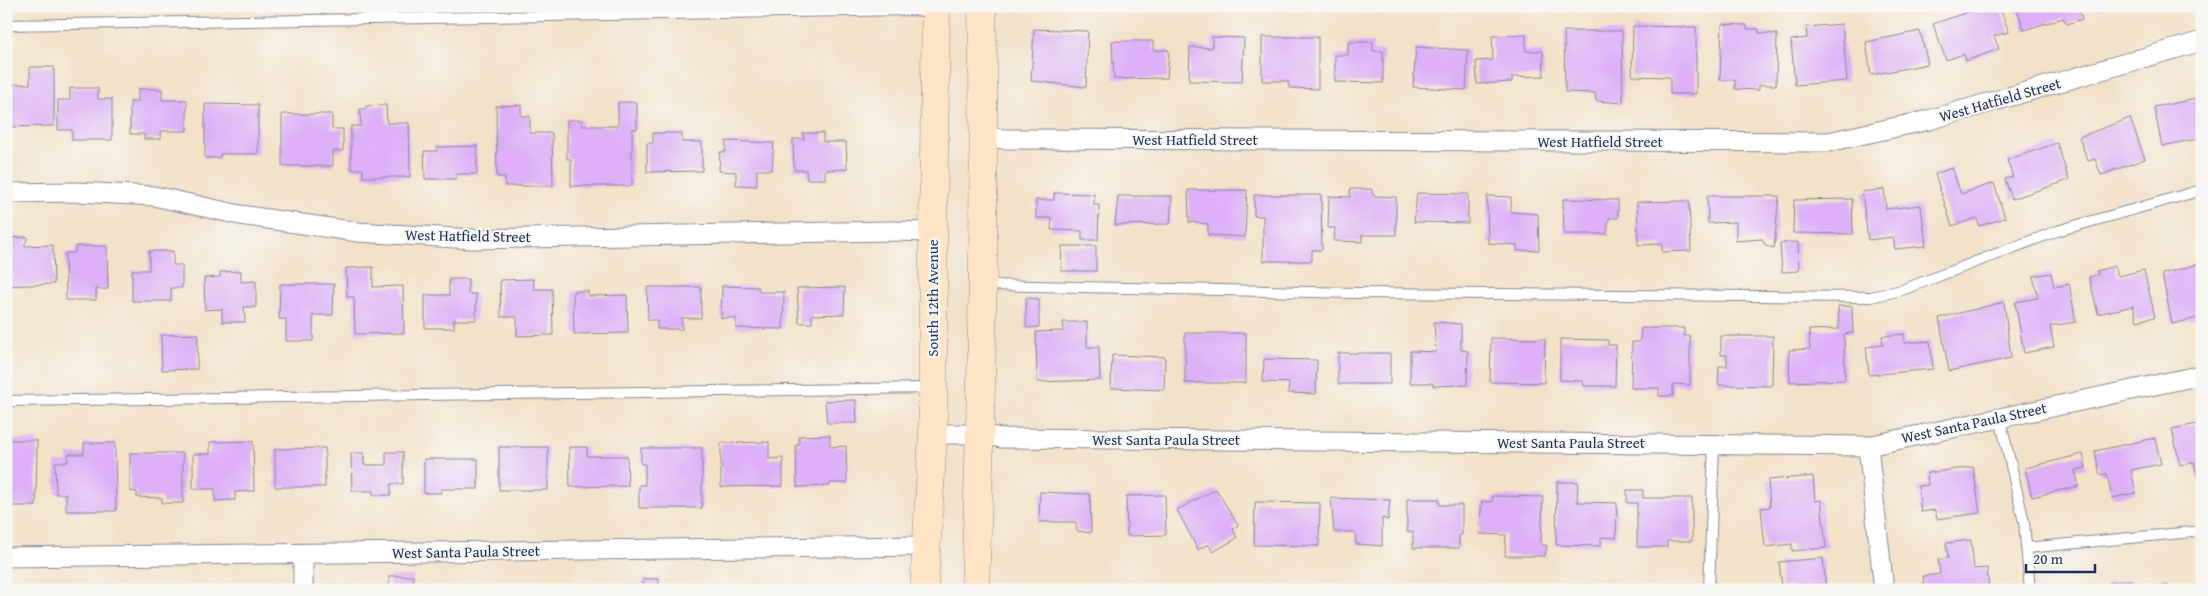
<svg xmlns="http://www.w3.org/2000/svg" width="2208" height="596" viewBox="0 0 2208 596" font-family="'Gentium Book Plus',serif">
<rect width="100%" height="100%" fill="#f6f6f2"/>
<filter id="ink" filterUnits="userSpaceOnUse"><feTurbulence type="fractalNoise" baseFrequency=".02" numOctaves="2"/><feDisplacementMap in="SourceGraphic" scale="10" xChannelSelector="R" yChannelSelector="G"/><feConvolveMatrix kernelMatrix="1 2 1 2 8 2 1 2 1" color-interpolation-filters="sRGB"/></filter>
<filter id="wash" filterUnits="userSpaceOnUse"><feTurbulence type="fractalNoise" baseFrequency=".0096" numOctaves="4" result="noise"/><feDisplacementMap in="SourceGraphic" scale="20" xChannelSelector="R" yChannelSelector="G"/><feGaussianBlur stdDeviation="1.12" result="paint"/><feColorMatrix in="noise" values="0 0 0 0 0 0 0 0 0 0 0 0 0 0 0 0 0 1.4 0 .05"/><feComposite in="paint" operator="in"/></filter>
<g filter="url(#wash)">
<rect width="100%" height="100%" fill="#f3e1c8"/>
<g id="blocks">
<!-- building -->
<path fill="#ddaff6" d="M1985,6H1999L2009,32L1994,36L1999,49L1966,61L1964,54L1946,60L1933,24Z
M2016,6H2078L2082,19L2067,24L2063,18L2024,30Z
M2096,6H2108L2098,10Z
M1722,24L1747,25V29H1759V33L1777,34L1776,85H1759V90L1735,89V80H1720Z
M1842,24L1847,81L1795,85L1791,40L1807,38L1806,27Z
M1633,26L1696,27V94H1670V77L1632,76Z
M1034,29L1088,31L1086,87L1031,81Z
M1564,31H1622L1623,103L1596,101L1595,93L1565,92Z
M1920,31L1928,64L1871,75L1866,42Z
M1526,35V51H1543L1544,76L1512,77V82L1477,84L1476,61L1493,60L1492,36Z
M1212,37L1244,38L1242,82L1189,81L1190,47L1212,48Z
M1262,37H1318V89L1289,88L1288,81H1262Z
M1112,41H1153V50H1169L1167,78L1114,79Z
M1348,42H1373V51H1383V83L1335,82V55H1348Z
M1416,47L1468,50L1466,90L1413,87Z
M30,67H54V126L6,127V84H30Z
M70,88H98V99H112V140H72V130H58V100H70Z
M138,89H162V100H187V131H161V139H144V134H130V102H138Z
M2202,98V138L2162,146L2154,107Z
M618,102H637V129H632V186H571V159H567V120H582V126H618Z
M205,104L258,105V154H220V158H205Z
M386,105L387,123H409L410,177H363V169H351V126H361L360,109H366V106Z
M521,105V116H530V133H552L553,186H505V177H497L496,106Z
M282,114H332V129H343V151H333V166H282Z
M2130,118L2145,159L2101,175L2095,159L2088,161L2079,137Z
M653,133H682V142H702V171L647,172V143H653Z
M803,133H823V142H846L847,169L825,170V179H807L806,170H794L793,139H804Z
M726,141L774,143L772,170H757V186L736,185V172L719,171L720,152H726Z
M2057,143L2069,180L2012,199L2005,179L2013,177L2007,160Z
M477,146V174H456V179H425L424,151H437V147Z
M1952,168L1961,194L1994,183L2005,218L1979,226L1977,218L1952,226L1935,174Z
M1350,189H1371L1374,196L1396,197V235H1362V242L1334,241L1335,228H1328L1329,196L1350,197Z
M1884,189L1886,209L1921,205L1926,246L1895,249L1893,237L1868,240L1862,192Z
M1188,190H1247L1245,237L1208,235V224L1189,222Z
M1054,193L1094,194V205H1099L1098,240H1082V231L1051,230L1052,218H1036V200H1054Z
M1417,193L1468,194V223L1414,222Z
M1254,195H1321L1322,250H1312V261H1263V216H1254Z
M1118,196H1172L1170,224L1115,225Z
M1487,196L1511,197V212L1538,214L1539,250L1517,251V245L1488,243Z
M1707,196H1779L1774,248L1766,246L1762,239L1736,241V222L1708,223Z
M1563,199L1618,200V218H1609L1607,234H1564Z
M1852,199L1853,234L1793,233L1794,200Z
M1689,201L1691,251L1662,252V244L1638,245L1637,202Z
M28,237L24,246L53,245L54,284L6,286V238Z
M1798,242L1799,271L1782,272L1780,243Z
M76,246H107L108,289H96V300H66L65,253H75Z
M1062,246H1096V271H1061Z
M149,251H173V265H182V288H171V301H132V270H149Z
M2202,263V317L2172,324L2162,274Z
M2115,266L2118,276L2144,270L2155,317L2137,321L2133,306L2098,314L2089,277L2099,274L2096,271Z
M373,267V287L403,286L404,333L355,334L354,297H347L346,268Z
M241,271V282L256,281V307H244L245,322H222V309L205,310L204,278L220,277V272Z
M2051,273L2054,287L2069,284L2076,322L2050,326L2054,347L2024,353L2015,302L2038,298L2033,276Z
M449,279H468V294H476V320H454V328H425V295H449Z
M533,279L534,289H552L553,335L517,336V317H501L500,280Z
M280,284H334L333,315H313V341H286V319H279Z
M722,286L758,287L759,292H784L783,329L736,328V318H721Z
M647,287H701V318H682V329H657V320H648Z
M845,287L844,314L812,315V323H799L797,288Z
M573,291H588V296L627,295L628,333L574,334Z
M1026,298L1039,299V327L1026,328Z
M2004,302L2011,358L1949,371L1939,318Z
M1838,306H1852L1853,333L1844,334L1845,380L1790,382L1789,350L1810,349L1809,330L1839,329Z
M1063,322H1087V347H1099L1100,380L1037,382L1036,332L1064,331Z
M1434,322L1461,324V350L1468,351L1467,385L1433,386V383H1410V351L1436,352Z
M1641,328H1684V336H1690V385L1673,384V396H1659V388H1631L1632,342H1640Z
M1185,333H1246V383H1185Z
M198,334L197,369L162,370L161,335Z
M1904,334V343L1930,341L1933,369L1869,375L1866,347L1883,345L1882,336Z
M1721,336H1773L1772,386L1718,385L1719,366H1727V355H1721Z
M1491,338L1545,339L1544,383L1490,382Z
M1560,339L1608,340V345H1616L1615,386H1584L1583,381L1560,380Z
M1338,353H1390V384H1338Z
M1112,355L1165,357L1164,390L1111,388Z
M1264,359L1317,360L1316,394L1288,393L1289,383L1263,382Z
M856,400L857,423H827L825,401Z
M2202,423V475L2197,476L2194,462L2180,465L2172,429Z
M830,435V447L846,446L847,483H830V486L797,487L796,445H799V436Z
M2155,438L2161,464L2131,470L2136,493L2112,498L2107,474L2100,475L2095,451Z
M6,440H37L36,506H6Z
M253,441L254,491L235,492V500L215,501V489H193V454H210V442Z
M769,442V459L783,458V486L721,487V443Z
M84,443H115L116,511H66V494H56L55,462H68V454H84Z
M499,447H548V490H499Z
M569,447H587V456H627L628,486L570,487Z
M325,448V487H275V449Z
M641,448H702V508H639V485H645V464H641Z
M386,452H403V484H391V495H373V491H352L351,453H364V465H386Z
M130,453H183V503H162V498L137,497V492L130,491Z
M2083,454L2086,468L2075,470L2079,486L2032,497L2025,468Z
M424,459H478V489H441V493H424Z
M1973,467L1980,513L1937,519L1935,510L1921,512L1918,486L1928,485L1927,473Z
M1813,476L1815,501L1821,500L1826,548L1792,551V544L1765,547L1761,508L1770,507L1768,480Z
M1557,482H1578L1577,502L1617,503L1616,538L1601,537V546L1556,545Z
M1216,489L1238,525L1233,529L1237,538L1213,552L1208,544L1198,550L1177,510Z
M1627,490H1643V498H1692V541H1667V547H1637V503H1627Z
M1040,492L1090,494L1091,533L1077,531L1076,522H1039Z
M1165,495L1166,535L1127,536L1126,496Z
M1493,496L1543,497L1541,544L1547,546L1545,556H1505L1506,535L1479,534L1482,501L1492,502Z
M1331,498L1390,500L1388,520L1382,518V546L1356,544L1355,532H1334Z
M1407,499H1439V505H1462V535H1459V548H1413V532H1407Z
M1255,502L1320,503L1319,546L1254,545Z
M1971,540L1974,569L1987,568L1989,590H1925L1923,576L1940,574L1938,559L1948,558L1946,543Z
M1823,558L1826,590H1790V585L1782,587L1779,562Z
M389,576H413V590H389Z
M643,579H659V590H643Z
M2131,580L2132,590H2109L2108,583Z
M2168,585V590H2141V588Z"/>
</g>
</g>
<g filter="url(#ink)">
<use href="#blocks" fill-opacity="0" stroke="#878893" stroke-width="1"/>
<g fill="none" stroke-linecap="round" stroke-linejoin="round">
<defs>
<path id="lane" d="M6,25L911,10L935,12
M984,285L1355,293L1871,297L1902,290L2057,231L2202,190
M6,401L933,388
M2000,418L2024,522L2030,590
M2026,548L2202,531
M1617,590H1625
M1709,590L1714,444"/>
<path id="street" d="M985,137L1005,139L1828,142L1929,120L2202,41
M6,193L76,192L154,196L240,215L358,232L472,239L890,231L933,232
M933,434H981L1001,438L1868,446L2202,375
M1868,446L1884,590
M303,554V590
M6,557L926,546"/>
<path id="secondary" d="M924,590L933,434V232L936,6
M975,590C982,395 986,201 982,6"/>
</defs>
<!-- lane casing -->
<use href="#lane" stroke="#878893" stroke-width="12"/>
<!-- street casing -->
<use href="#street" stroke="#878893" stroke-width="21"/>
<!-- secondary casing -->
<use href="#secondary" stroke="#878893" stroke-width="29"/>
<!-- lane -->
<use href="#lane" stroke="#fff" stroke-width="10"/>
<!-- street -->
<use href="#street" stroke="#fff" stroke-width="19"/>
<!-- secondary -->
<use href="#secondary" stroke="#ffe4c6" stroke-width="28"/>
</g>
</g>
<g text-anchor="middle" stroke-width="4.5" stroke-linejoin="round" paint-order="stroke">
<!-- street labels -->
<g font-size="15" fill="#1b2f5e" stroke="#f6f6f2">
<text transform="translate(2000 100) rotate(-16)" y="5">West Hatfield Street</text>
<text x="1195" y="145">West Hatfield Street</text>
<text x="1600" y="147">West Hatfield Street</text>
<text transform="translate(468 236) rotate(1)" y="5">West Hatfield Street</text>
<text transform="translate(933 298) rotate(-90)" y="5">South 12th Avenue</text>
<text transform="translate(1974 423) rotate(-12)" y="5">West Santa Paula Street</text>
<text x="1166" y="445">West Santa Paula Street</text>
<text x="1571" y="448">West Santa Paula Street</text>
<text transform="translate(466 552) rotate(-1)" y="5">West Santa Paula Street</text>
</g>
</g>
<!-- margin -->
<rect width="2208" height="596" fill="none" stroke="#f6f6f2" stroke-width="25"/>
<!-- scale -->
<path d="M2026 564v8h69v-8" fill="none" stroke="#1b2f5e" stroke-width="2.5"/>
<text x="2033" y="564" font-size="15" fill="#1b2f5e" stroke="#f6f6f2" stroke-width="4" paint-order="stroke">20 m</text>
</svg>
